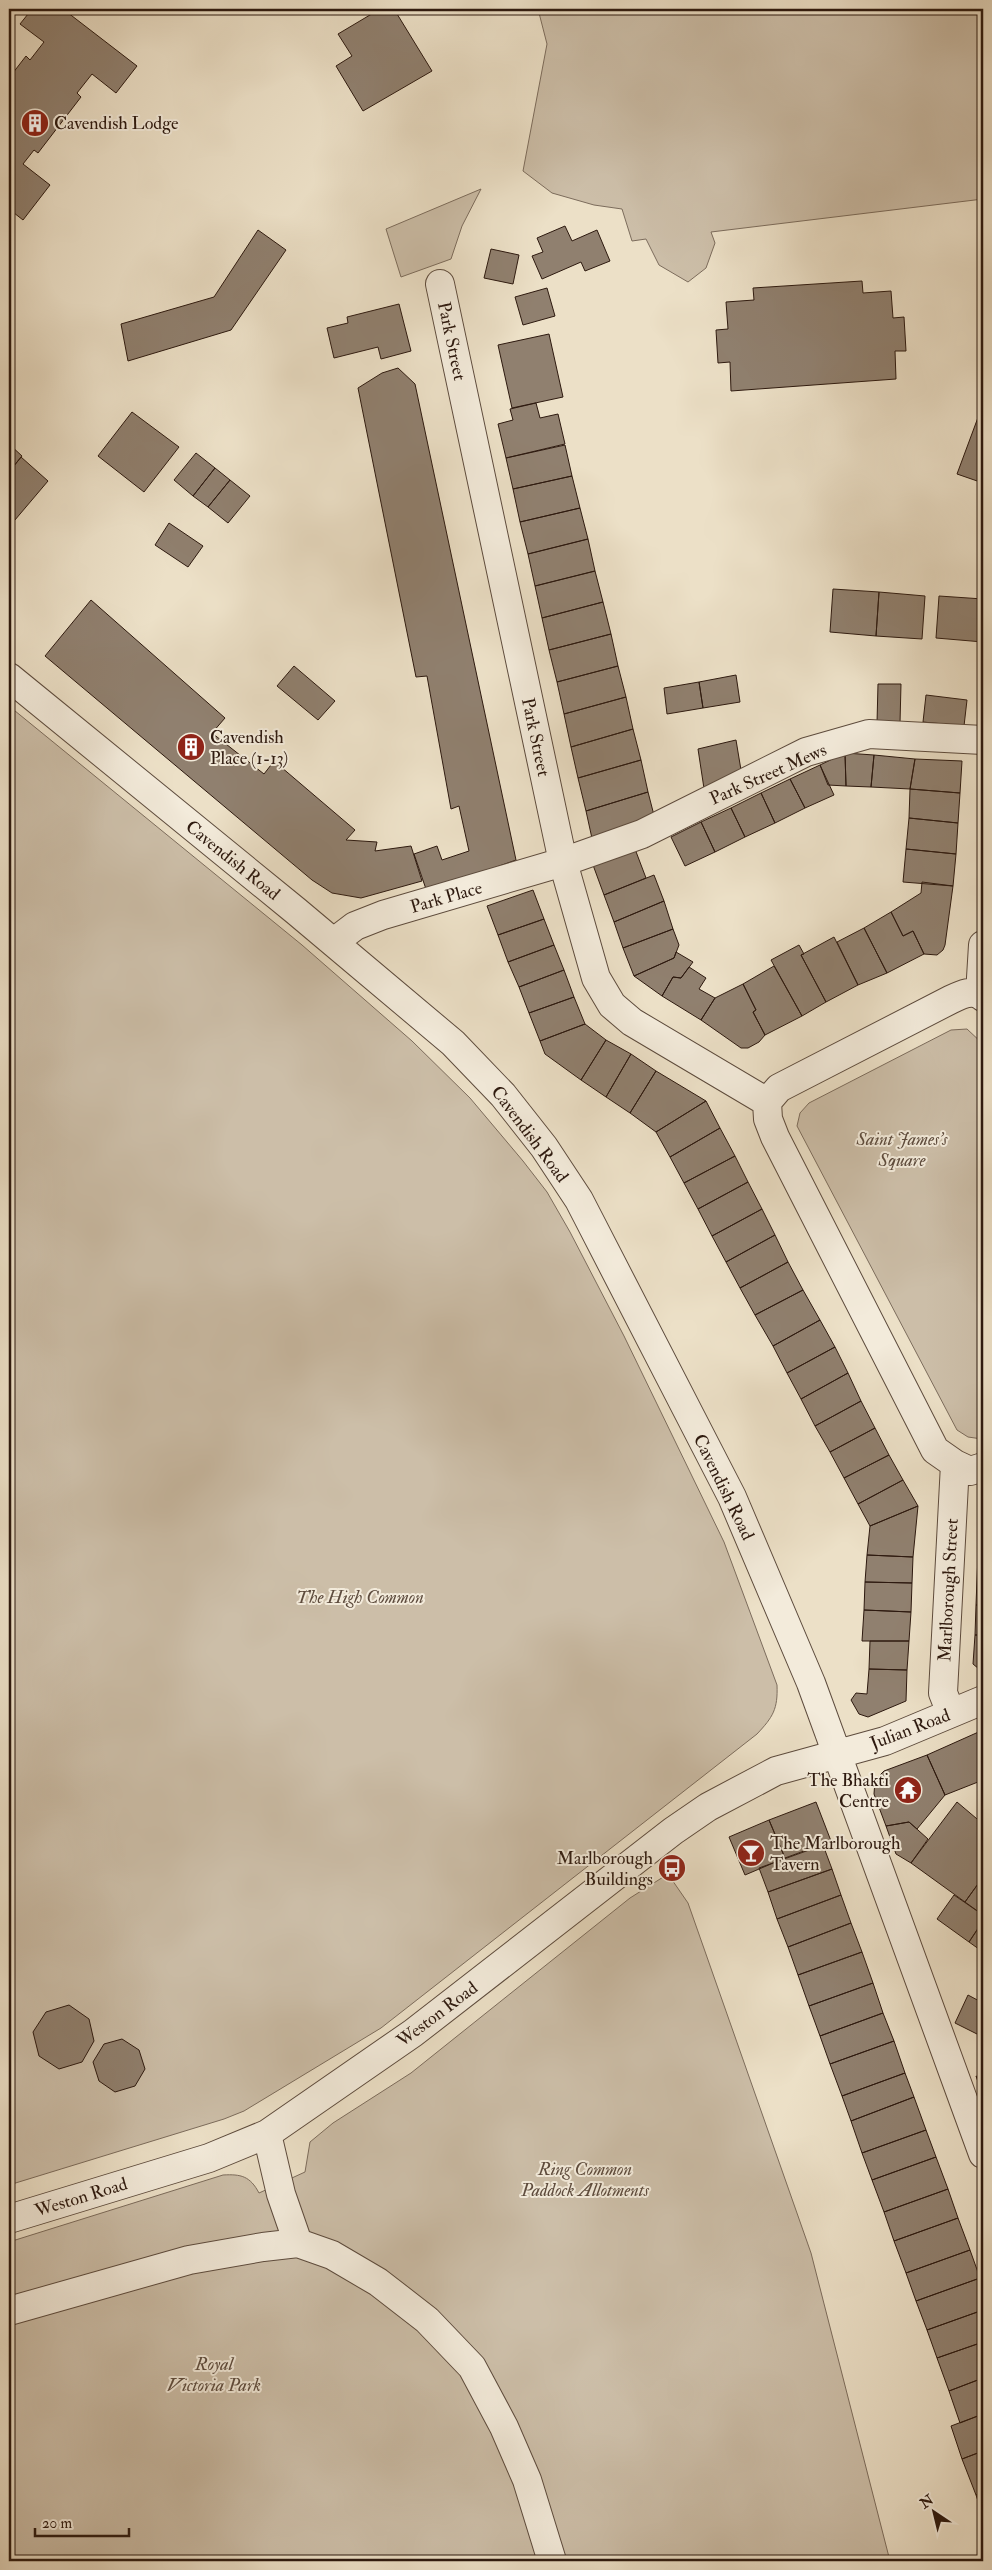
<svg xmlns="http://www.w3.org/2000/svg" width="992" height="2570" viewBox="0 0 992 2570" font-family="'IM FELL Double Pica',serif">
<rect width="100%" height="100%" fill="#ece0c7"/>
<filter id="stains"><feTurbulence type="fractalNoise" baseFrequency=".004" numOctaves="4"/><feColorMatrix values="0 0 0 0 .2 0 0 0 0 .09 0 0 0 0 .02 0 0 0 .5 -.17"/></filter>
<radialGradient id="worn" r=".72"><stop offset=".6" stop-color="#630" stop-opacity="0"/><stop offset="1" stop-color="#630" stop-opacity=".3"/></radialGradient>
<!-- green -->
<path fill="#ccbea8" stroke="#7c6c5c" d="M538,9H983V199L711,232L715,243L706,268L688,282L659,265L646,239L632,241L622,209L594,205L552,193L523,171L547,44Z
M481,189L462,226L451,259L401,277L386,229Z
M9,706L302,945L412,1041L470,1098L523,1161L547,1192L570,1232L624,1336L724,1542L777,1685C778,1709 773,1717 757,1734L381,2028L244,2111L224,2119L9,2185Z
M967,1029L983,1044L982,1439L968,1437L957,1430L797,1126L800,1113L809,1103L951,1030Z
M668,1874L688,1903L811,2253L890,2561H9V2242L223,2175C241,2174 250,2176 259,2193L305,2172L310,2142L333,2123L411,2073L630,1898Z"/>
<!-- building -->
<path fill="#90806f" stroke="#2d190f" d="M32,9H63L137,66L116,93L92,74L77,93L81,97L38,153L34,150L23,164L50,185L23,220L9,209V78L26,56L30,60L44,42L20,24Z
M380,9H394L432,71L363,111L336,66L352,56L338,34Z
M565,226L572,241L597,230L610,261L585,271L581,262L542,279L532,256L543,252L537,238Z
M258,230L286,250L231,330L128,361L121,324L214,297Z
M491,249L519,255L513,284L484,278Z
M862,281L863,293L891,291L893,318L904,317L906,351H895L896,379L731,391L730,362L718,363L716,330L728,329L726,302L754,300L753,288Z
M547,288L555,316L523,325L515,297Z
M399,304L411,351L381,359L378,347L334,358L327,328L348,323L347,317Z
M549,334L563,397L512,408L498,345Z
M398,368L415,384L516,860L427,892L414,854L437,846L442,860L469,851L459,806L451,809L427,676L416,677L358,388L382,373Z
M536,403L540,418L558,414L565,444L506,458L498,424L513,420L510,409Z
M983,404V483L957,474Z
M132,412L179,447L144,492L98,456Z
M9,444L22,456L9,472Z
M565,445L572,476L513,489L506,458Z
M196,453L215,468L193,496L174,480Z
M21,457L48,481L9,527V472Z
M215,468L230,480L208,507L193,496Z
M572,476L580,508L520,522L513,489Z
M230,480L250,496L228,523L208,507Z
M580,508L588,539L528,554L520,522Z
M169,523L203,546L188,567L155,545Z
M588,539L595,571L535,586L528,554Z
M595,571L603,602L542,618L535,586Z
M833,589L879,592L876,636L830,632Z
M879,592L925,596L922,639L876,636Z
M939,596L983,599V642L936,638Z
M91,600L225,718L212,733L264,774L274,761L355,830L346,840L377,842L375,851L411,846L422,881L361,898L332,893L312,880L45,656Z
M603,602L611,634L549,650L542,618Z
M611,634L618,666L557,682L549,650Z
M294,666L335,701L318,720L277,686Z
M618,666L626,697L564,714L557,682Z
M736,675L740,702L703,708L699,682Z
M699,682L703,708L667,714L664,688Z
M878,684H901L900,723H877Z
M926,695L967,700L964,726L923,722Z
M626,697L633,729L571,747L564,714Z
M633,729L641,760L578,778L571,747Z
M736,740L742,776L705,795L698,749Z
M845,753L846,786L828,785L820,765Z
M845,753L874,755L871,787L846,786Z
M874,755L915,759L910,789L871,787Z
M915,759L962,761L960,793L910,789Z
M641,760L648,792L586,811L578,778Z
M820,765L834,795L805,808L790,779Z
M790,779L805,808L775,823L761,793Z
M910,789L960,793L958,823L909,818Z
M648,792L656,823L593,843L586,811Z
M761,793L775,823L745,837L731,808Z
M731,808L745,837L715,852L701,822Z
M909,818L958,823L956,854L906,849Z
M701,822L715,852L685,866L671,837Z
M635,849L646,878L604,895L593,865Z
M906,849L956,854L953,886L903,882Z
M654,875L664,901L614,922L604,895Z
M922,882L953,886L945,945L943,950L937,955L924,954L913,931L903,936L891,912L921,893Z
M533,890L544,919L498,935L487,906Z
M664,901L673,929L623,948L614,922Z
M891,912L903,936L913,931L924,954L887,973L864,928Z
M544,919L554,945L508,962L498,935Z
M864,928L887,973L858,985L837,942Z
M673,929L679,945L674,958L634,976L623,948Z
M834,937L858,985L826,1002L801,955Z
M554,945L564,970L519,987L508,962Z
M799,945L804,954L801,955L826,1002L802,1016L771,960Z
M676,952L693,962L681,978L673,977L662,996L634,976L674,958Z
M774,966L802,1016L765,1035L753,1012L756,1010L743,984Z
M689,967L706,978L699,989L715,998L701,1020L662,996L673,977L681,978Z
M564,970L574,997L529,1013L519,987Z
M743,984L756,1010L753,1012L765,1035L759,1042L748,1048H741L701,1020L715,998Z
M574,997L585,1024L540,1041L529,1013Z
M585,1024L606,1040L581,1080L545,1054L540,1041Z
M606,1040L631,1054L606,1097L581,1080Z
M631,1054L656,1071L630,1113L606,1097Z
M656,1071L706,1101L656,1132L630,1113Z
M706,1101L720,1128L670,1157L656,1132Z
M720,1128L735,1156L684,1183L670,1157Z
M735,1156L748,1182L698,1209L684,1183Z
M748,1182L762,1209L712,1236L698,1209Z
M762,1209L775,1235L726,1262L712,1236Z
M775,1235L788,1262L740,1288L726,1262Z
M788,1262L803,1290L755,1315L740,1288Z
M803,1290L820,1320L773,1346L755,1315Z
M820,1320L835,1347L787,1373L773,1346Z
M835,1347L848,1373L801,1399L787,1373Z
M848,1373L861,1401L815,1426L801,1399Z
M861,1401L875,1428L830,1452L815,1426Z
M875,1428L889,1455L844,1478L830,1452Z
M889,1455L903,1480L858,1504L844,1478Z
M903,1480L918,1506L870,1526L858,1504Z
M918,1506L913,1557L867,1555L870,1526Z
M983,1509V1556H978L982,1511Z
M867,1555L913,1557L912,1583L865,1582Z
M978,1556H983V1580L977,1579Z
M977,1579L983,1580V1605H976Z
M865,1582L912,1583L911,1612L864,1610Z
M976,1605H983V1635H975Z
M864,1610L911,1612L909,1641H862Z
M975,1635H983V1667L979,1669L973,1664Z
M870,1641H909L907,1670L869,1669Z
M869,1669L907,1670L906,1701L868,1717L859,1714L851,1700L856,1693L867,1694Z
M983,1730V1780L945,1795L927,1755Z
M927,1755L945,1795L917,1829L909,1822L886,1826L874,1794L875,1780L884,1771Z
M816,1802L831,1841L785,1858L769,1820Z
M957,1802L983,1824V1877L965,1902L911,1863Z
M983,1802V1812L978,1807Z
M769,1820L785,1858L745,1875L729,1837Z
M909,1822L928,1839L911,1863L896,1854L886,1826Z
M823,1845L832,1869L768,1892L759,1868Z
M832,1869L841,1895L777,1919L768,1892Z
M983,1877V1915L965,1902Z
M841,1895L851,1923L788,1947L777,1919Z
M954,1895L983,1915V1921L969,1942L937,1919Z
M983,1921V1952L969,1942Z
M851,1923L862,1952L798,1975L788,1947Z
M862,1952L873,1983L809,2006L798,1975Z
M873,1983L883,2013L820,2036L809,2006Z
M968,1995L983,2003V2037L955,2023Z
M69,2005L89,2019L94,2041L82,2062L59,2069L39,2056L33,2032L46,2012Z
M883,2013L894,2041L830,2064L820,2036Z
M122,2039L139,2050L145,2069L135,2086L115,2092L99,2081L93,2062L104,2044Z
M894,2041L905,2073L842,2096L830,2064Z
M905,2073L914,2097L851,2121L842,2096Z
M976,2076L983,2079V2097Z
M914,2097L926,2130L862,2153L851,2121Z
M926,2130L936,2157L872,2180L862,2153Z
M936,2157L948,2189L884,2212L872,2180Z
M948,2189L958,2218L894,2241L884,2212Z
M958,2218L970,2250L906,2273L894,2241Z
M970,2250L980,2278L916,2301L906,2273Z
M980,2278L983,2288V2310L927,2330L916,2301Z
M983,2310V2342L937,2358L927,2330Z
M983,2342V2378L949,2391L937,2358Z
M983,2378V2414L960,2423L949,2391Z
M983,2414V2451L962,2459L951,2426Z
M983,2451V2493L976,2495L962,2459Z
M983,2493V2516L976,2495Z"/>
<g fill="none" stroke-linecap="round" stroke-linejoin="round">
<defs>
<path id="minor" d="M440,284L563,862L596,978L612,1005L632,1022L767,1102
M9,677L296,911L453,1043L503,1095L544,1147L579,1200L732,1497L811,1683L983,2154
M334,942L355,926L383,915L563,862L642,834L806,752L869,734L983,740
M980,994L983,945
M983,997C973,988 960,995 950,1000L779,1088L767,1102L768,1119L775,1137L935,1450L955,1464L970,1471L983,1467
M951,1713L943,1693L955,1464
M267,2134L281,2194L298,2243
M9,2219L209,2158L267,2134L413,2033L673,1831L708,1807L776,1771L885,1741L983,1700
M9,2311L189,2260L263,2247L298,2243L332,2255L378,2282L427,2320L472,2367L504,2427L527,2480L552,2561"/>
</defs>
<!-- minor casing -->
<use href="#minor" stroke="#5d4b3d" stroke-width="30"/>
<!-- minor -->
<use href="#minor" stroke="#f3ebdb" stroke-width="28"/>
</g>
<!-- icons -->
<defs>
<symbol id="building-disc" viewBox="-11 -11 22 22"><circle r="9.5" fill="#8f2418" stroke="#f3ebdb"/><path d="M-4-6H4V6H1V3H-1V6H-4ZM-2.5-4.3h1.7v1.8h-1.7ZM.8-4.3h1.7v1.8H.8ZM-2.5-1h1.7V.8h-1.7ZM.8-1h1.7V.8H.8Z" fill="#fff"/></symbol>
<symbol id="temple-disc" viewBox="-11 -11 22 22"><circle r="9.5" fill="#8f2418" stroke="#f3ebdb"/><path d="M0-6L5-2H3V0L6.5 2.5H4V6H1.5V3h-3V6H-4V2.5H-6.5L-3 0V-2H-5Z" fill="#fff"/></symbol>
<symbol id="bar-disc" viewBox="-11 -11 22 22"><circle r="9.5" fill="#8f2418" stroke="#f3ebdb"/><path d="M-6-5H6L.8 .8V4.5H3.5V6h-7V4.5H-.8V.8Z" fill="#fff"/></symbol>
<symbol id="bus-disc" viewBox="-11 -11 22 22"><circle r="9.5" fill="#8f2418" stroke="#f3ebdb"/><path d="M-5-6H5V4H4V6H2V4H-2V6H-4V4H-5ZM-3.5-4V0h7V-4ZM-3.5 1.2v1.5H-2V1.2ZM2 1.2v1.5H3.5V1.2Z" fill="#fff"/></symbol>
</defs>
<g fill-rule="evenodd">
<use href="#building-disc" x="19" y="107" width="32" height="32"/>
<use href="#building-disc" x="175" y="731" width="32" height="32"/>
<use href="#temple-disc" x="892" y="1774" width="32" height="32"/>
<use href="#bar-disc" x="735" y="1837" width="32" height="32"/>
<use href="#bus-disc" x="656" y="1852" width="32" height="32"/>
</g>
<g text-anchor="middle" stroke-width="4" stroke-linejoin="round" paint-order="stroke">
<!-- poi labels -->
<g font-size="18" fill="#2d190f" stroke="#f3ebdb" text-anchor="start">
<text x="54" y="129">Cavendish Lodge</text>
<text x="210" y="743">Cavendish<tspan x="210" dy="21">Place (1-13)</tspan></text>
<text x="889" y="1786" text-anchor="end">The Bhakti<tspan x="889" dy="21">Centre</tspan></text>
<text x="770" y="1849">The Marlborough<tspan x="770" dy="21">Tavern</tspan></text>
<text x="653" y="1864" text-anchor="end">Marlborough<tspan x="653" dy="21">Buildings</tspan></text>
</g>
<!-- street labels -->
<g font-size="18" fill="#2d190f" stroke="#f3ebdb">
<text transform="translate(452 341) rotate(78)" y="6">Park Street</text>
<text transform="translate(536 737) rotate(78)" y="6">Park Street</text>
<text transform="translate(768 774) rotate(-24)" y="6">Park Street Mews</text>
<text transform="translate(233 860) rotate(39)" y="6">Cavendish Road</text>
<text transform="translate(446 897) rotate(-16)" y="6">Park Place</text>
<text transform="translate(530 1134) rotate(53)" y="6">Cavendish Road</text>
<text transform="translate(724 1487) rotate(64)" y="6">Cavendish Road</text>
<text transform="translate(948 1590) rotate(-87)" y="6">Marlborough Street</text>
<text transform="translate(910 1729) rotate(-21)" y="6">Julian Road</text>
<text transform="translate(437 2014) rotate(-37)" y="6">Weston Road</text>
<text transform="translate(81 2197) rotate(-17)" y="6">Weston Road</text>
</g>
<!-- park labels -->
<g font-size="18" font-style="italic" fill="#5d4b3d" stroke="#f3ebdb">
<text x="902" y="1145">Saint James's<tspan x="902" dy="21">Square</tspan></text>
<text x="360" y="1603">The High Common</text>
<text x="585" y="2175">Ring Common<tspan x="585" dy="21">Paddock Allotments</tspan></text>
<text x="214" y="2370">Royal<tspan x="214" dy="21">Victoria Park</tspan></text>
</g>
</g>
<!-- margin -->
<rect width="992" height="2570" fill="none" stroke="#ece0c7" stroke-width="30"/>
<rect x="10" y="10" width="972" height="2550" fill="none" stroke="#2d190f" stroke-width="2.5"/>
<rect x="15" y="15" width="962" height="2540" fill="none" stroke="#2d190f"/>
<!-- north arrow -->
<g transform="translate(934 2512) rotate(325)" stroke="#f3ebdb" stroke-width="4" paint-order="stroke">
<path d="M0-4L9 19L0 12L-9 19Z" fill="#2d190f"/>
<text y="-8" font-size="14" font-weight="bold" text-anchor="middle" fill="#2d190f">N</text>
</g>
<!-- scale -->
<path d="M35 2528v8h94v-8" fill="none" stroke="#2d190f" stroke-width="2.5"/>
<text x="42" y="2528" font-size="15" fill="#2d190f" stroke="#f3ebdb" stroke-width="4" paint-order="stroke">20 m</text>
<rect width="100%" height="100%" filter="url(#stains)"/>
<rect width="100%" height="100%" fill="url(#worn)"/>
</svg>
